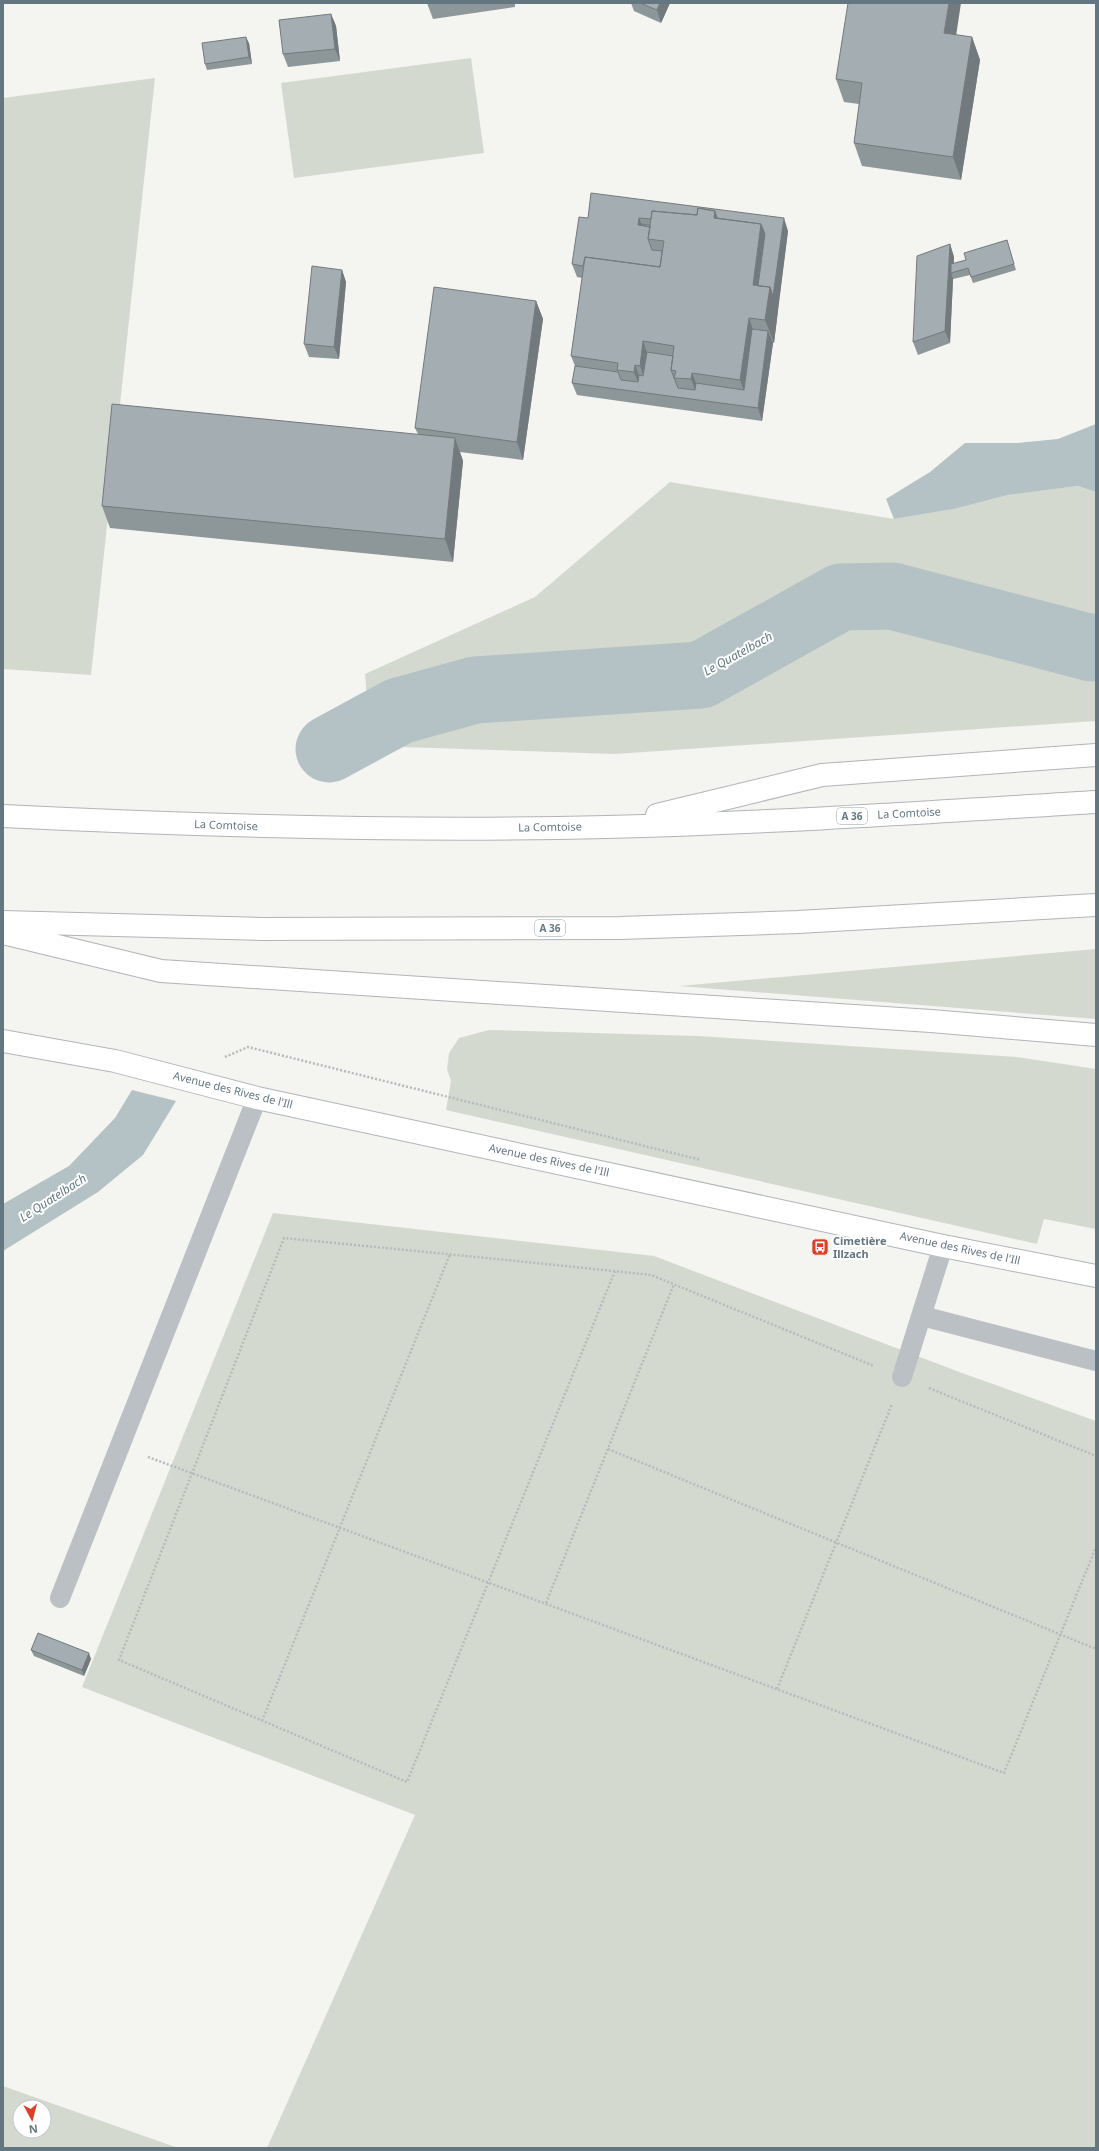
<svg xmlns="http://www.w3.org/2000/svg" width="1099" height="2151" viewBox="0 0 1099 2151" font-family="'Noto Sans',sans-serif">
<rect width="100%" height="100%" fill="#f4f4f0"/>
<!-- green -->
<path fill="#d4d9d0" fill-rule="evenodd" d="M471,58L484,153L294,178L281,83Z
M155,78L91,675L3,669V98Z
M670,482L894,519L954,509L1008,495L1078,486L1096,492V721L615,754L371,746L365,674L535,597Z
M1096,949V1019L679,986Z
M489,1030L698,1036L1017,1057L1096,1069V1229L1044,1219L1037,1244L446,1110L451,1081L447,1069L449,1053L459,1038Z
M273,1213L654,1256L962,1373L1096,1421V2148H267L415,1815L82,1687Z
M3,2086L178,2148H3ZM20,2107H44V2131H20Z"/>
<!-- water -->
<path fill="#b4c2c5" d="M1096,424V492L1078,486L1008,495L954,509L894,519L886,499L930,472L965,443H1017L1058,439Z
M132,1090L176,1101L143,1155L98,1192L3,1251V1204L69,1166L115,1118Z"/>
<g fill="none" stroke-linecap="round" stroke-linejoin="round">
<!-- river -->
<path stroke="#b4c2c5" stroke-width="67" d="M329,749L399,711L475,690L701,675L841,597L892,596L1092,648L1096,647"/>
<defs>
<path id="secondary" d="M3,1041L115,1061L257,1098L943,1246L1096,1276"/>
<path id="highway" d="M657,815L822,775L1096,755
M3,816C204,826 406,832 607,827C770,823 933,812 1096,802
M3,922L262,929L620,928L798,922L1096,905
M3,933L161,971L931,1021L1096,1035"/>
</defs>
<!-- secondary casing -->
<use href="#secondary" stroke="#afb6b9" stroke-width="24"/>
<!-- highway casing -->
<use href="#highway" stroke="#b0b5b7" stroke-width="24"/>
<!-- path -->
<path stroke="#b7babc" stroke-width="2.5" stroke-dasharray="2 2" stroke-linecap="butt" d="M225,1057L248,1047L701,1160
M615,1271L407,1782L119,1660L284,1238C406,1250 529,1262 651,1275L874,1366
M929,1388L1096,1456
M608,1449L1096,1649
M148,1457L1004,1773L1096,1547
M546,1603L674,1284
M777,1689L892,1404
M262,1721L450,1254"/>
<!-- lane -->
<path stroke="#bac0c3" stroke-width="20" d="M922,1316L1096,1361
M902,1377L943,1246
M60,1598L257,1098"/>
<!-- secondary -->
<use href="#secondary" stroke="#fff" stroke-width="22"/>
<!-- highway -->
<use href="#highway" stroke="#fff" stroke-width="22"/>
</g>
<!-- wall -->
<path fill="#8d9699" d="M427,3H515V7L433,19Z
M631,3H670L661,23L634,11Z
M331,14L336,26L340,61L288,67L283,54Z
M956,35L972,37L980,60L961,180L862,166L854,143L859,104L844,102L836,79Z
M249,43L252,64L207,70L205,64Z
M591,193L788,231L778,308V310L774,343H773L762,421L577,395L572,383L575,366L571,356L582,278L577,277L572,264L588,218Z
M1007,240L1016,270L973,283L970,275L953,279L950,343L918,355L913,342L950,244L954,257V264L966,260Z
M342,270L346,282L339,359L309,357L304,344Z
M536,301L543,319L523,460L460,452L463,461L453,562L110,528L102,506L418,434L415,428Z
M31,1650L91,1659L84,1676L34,1656Z"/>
<!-- shaded-wall -->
<path fill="#737a7d" d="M660,3H670L661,23L657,10Z
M949,3H961L953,56L944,33Z
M331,14L336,26L340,61L335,49Z
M246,37L249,43L252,64L249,57Z
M972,37L980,60L961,180L953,157Z
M715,211L721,228L714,218Z
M639,218L644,231L638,225Z
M784,218L788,231L774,343L765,320L770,287Z
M761,224L770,247L763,296L753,285Z
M950,244L954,257L953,272L951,273L953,279L950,343L945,331Z
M342,270L346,282L339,359L334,347Z
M536,301L543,319L523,460L517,442Z
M749,318L757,341L748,402L740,380Z
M768,331L773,343L762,421L758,408Z
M643,341L651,364L648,389L640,366Z
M635,365L644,388L642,392L634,372Z
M692,373L701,396L699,400L691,379Z
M455,438L463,461L453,562L445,539Z
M89,1653L91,1659L84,1676L82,1670Z"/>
<!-- building -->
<path fill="#a4aeb2" stroke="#737a7d" d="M640,3H660L657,10Z
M848,3H949L944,33L972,37L953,157L854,143L862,83L836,79Z
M331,14L335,49L283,54L279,20Z
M246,37L249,57L205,64L202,43Z
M591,193L784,218L773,296L770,287L758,286L765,234L761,224L717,218L715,211L698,208L697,215L652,211L651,219L639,218L638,225L650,227L648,239L652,250L662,251L660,267L585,257L583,266L572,264L579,217L588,218Z
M698,208L715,211L714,218L761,224L753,285L770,287L765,320L749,318L740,380L692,373L691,379L674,378L676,371L671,370L674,346L643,341L640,366L635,365L634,372L617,370L618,363L571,356L585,257L660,267L664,241L648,239L652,211L697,215Z
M641,224L650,225V227L641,225Z
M1007,240L1014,264L971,277L968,268L951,273V264L966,260L964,253Z
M950,244L945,331L913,342L917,256Z
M312,266L342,270L334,347L304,344Z
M434,287L536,301L517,442L415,428Z
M752,329L768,331L758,408L572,383L575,366L618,372L621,380L638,382L639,375L643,376L647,352L673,356L671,370L678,388L695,390L696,383L744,390Z
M112,404L455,438L445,539L102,506Z
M38,1633L89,1653L82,1670L31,1650Z"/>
<!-- icons -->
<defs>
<symbol id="bus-square" viewBox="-11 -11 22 22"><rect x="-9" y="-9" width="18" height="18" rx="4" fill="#de4027" stroke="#fff"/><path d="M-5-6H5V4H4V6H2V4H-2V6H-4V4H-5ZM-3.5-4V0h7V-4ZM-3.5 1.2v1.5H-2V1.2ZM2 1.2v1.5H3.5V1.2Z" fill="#fff"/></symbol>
</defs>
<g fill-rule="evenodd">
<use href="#bus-square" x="810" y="1237" width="20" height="20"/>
</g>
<g text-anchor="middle" stroke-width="4" stroke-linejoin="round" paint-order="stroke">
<!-- shield labels -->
<g fill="#fff" stroke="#92a0a7" stroke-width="1">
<rect x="837" y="808" width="30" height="16" rx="3"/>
<rect x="535" y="920" width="30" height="16" rx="3"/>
</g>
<g font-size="10" font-weight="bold" fill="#647781">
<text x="852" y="820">A 36</text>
<text x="550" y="932">A 36</text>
</g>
<!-- street labels -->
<g font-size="11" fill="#647781" stroke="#fff">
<text transform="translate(909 813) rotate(-3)" y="4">La Comtoise</text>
<text transform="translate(226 825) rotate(2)" y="4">La Comtoise</text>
<text transform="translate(550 827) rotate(-1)" y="4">La Comtoise</text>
<text transform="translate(233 1090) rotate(14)" y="4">Avenue des Rives de l'Ill</text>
<text transform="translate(549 1160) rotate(12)" y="4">Avenue des Rives de l'Ill</text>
<text transform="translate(960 1248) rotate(12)" y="4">Avenue des Rives de l'Ill</text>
</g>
<!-- poi labels -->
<g font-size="11" font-weight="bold" fill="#647781" stroke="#fff" text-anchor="start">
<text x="833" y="1245">Cimetière<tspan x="833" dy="13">Illzach</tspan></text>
</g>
<!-- water labels -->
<g font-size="12" font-style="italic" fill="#5f797e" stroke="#fff">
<text transform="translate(738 654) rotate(-29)" y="4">Le Quatelbach</text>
<text transform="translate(53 1198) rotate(-33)" y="4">Le Quatelbach</text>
</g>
</g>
<!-- border -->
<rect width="1099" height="2151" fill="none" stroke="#647781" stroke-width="8"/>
<!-- north arrow -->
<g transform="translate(32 2119) rotate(173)"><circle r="19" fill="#ffffff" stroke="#c1c9cd"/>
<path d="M0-3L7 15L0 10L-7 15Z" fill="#de4027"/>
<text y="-6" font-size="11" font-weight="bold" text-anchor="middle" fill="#647781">N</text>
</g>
</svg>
